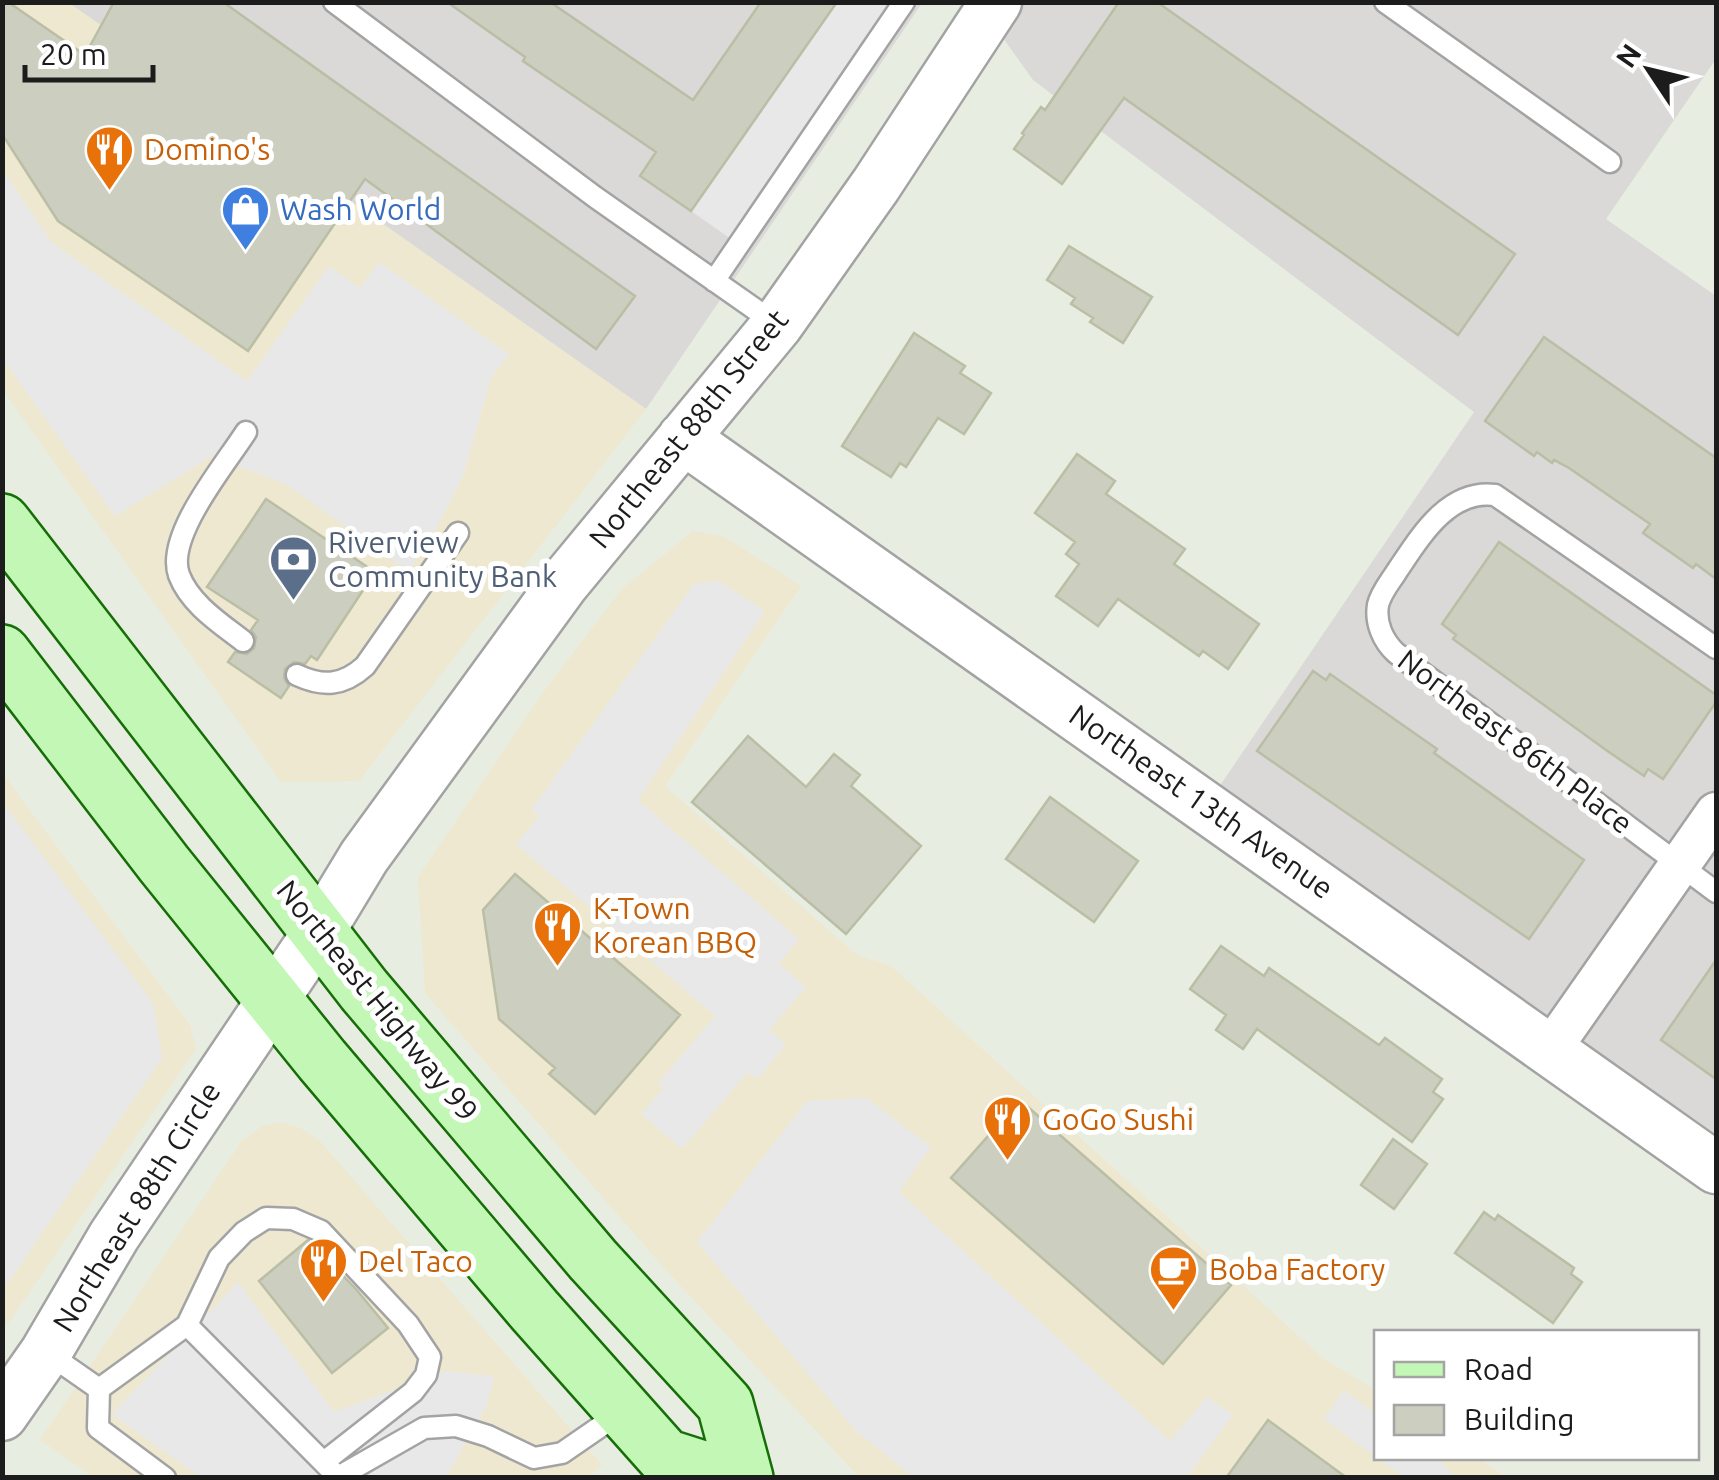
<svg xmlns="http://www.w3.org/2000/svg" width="1719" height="1480" viewBox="0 0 1719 1480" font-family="Ubuntu,sans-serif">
<rect width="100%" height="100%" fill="#e8ede1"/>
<!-- residential -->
<path fill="#dad9d8" d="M69,3H922L646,409Z
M978,3H1716V59L1606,219L1716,296V1134L1219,787L1474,412L1033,80Z"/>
<!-- commercial -->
<path fill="#eee8d0" d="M2,3H69L646,409L359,781L281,782L3,390Z
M693,531L725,537L801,586L665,786L858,956L890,965L1324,1359L1376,1390V1458H1478L1506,1477H859L663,1267L425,993L418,877L544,691L622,589Z
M3,774L190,1025L196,1049L3,1331Z
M281,1122L301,1128L320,1141L602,1465L588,1478H94L40,1440L241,1142L262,1126Z"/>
<!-- parking -->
<path fill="#e8e8e8" d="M837,3H896L731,239L691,211Z
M2,169L51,242L247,381L329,266L360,288L379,262L509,354L491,378L463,476L428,544L408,571L286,484L212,456L115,516L3,359Z
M719,581L765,611L638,800L799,939L779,963L806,987L769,1030L786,1045L757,1079L748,1072L682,1149L641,1114L664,1088L658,1083L715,1016L516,844L539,816L531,810L694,584Z
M3,803L153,1003L162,1058L3,1290Z
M867,1098L931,1147L899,1192L1170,1441L1207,1397L1233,1415L1187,1477H913L856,1431L697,1242L807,1101Z
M238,1282L334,1412L446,1371L494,1376L487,1405L446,1477H200L112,1414Z
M1344,1390L1376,1414V1457L1324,1419Z
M1377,1458H1437L1456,1477H1404Z"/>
<!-- building -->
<path fill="#cccfbf" stroke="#b9bea4" stroke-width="2.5" d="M2,2H8L85,55L114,2H223L635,296L596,349L365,179L248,351L58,221L2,134Z
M447,2H550L693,100L761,2H837L691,211L640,176L656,152L523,61L525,57Z
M1119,2H1157L1515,254L1458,335L1124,98L1062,184L1014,149L1024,135L1022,133L1041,107L1045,110Z
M1069,246L1152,297L1123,343L1090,322L1093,318L1071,304L1075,298L1047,280Z
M914,333L965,366L960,373L991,393L964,434L938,418L906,467L900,463L891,477L842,446Z
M1544,337L1716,458V579L1696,564L1693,568L1643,533L1650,524L1569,468L1554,460L1552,463L1537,452L1534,456L1485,421Z
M1077,454L1115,481L1106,494L1185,549L1174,564L1259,624L1228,669L1203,651L1199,656L1118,599L1098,626L1056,596L1079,564L1066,554L1075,542L1035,513Z
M266,499L375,572L317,660L311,656L305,664L294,662L285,669L284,678L289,686L281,698L228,662L235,652L247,654L254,648L256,637L251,630L258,620L207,587Z
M1499,542L1716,695V702L1663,779L1648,769L1644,776L1606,750L1453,639L1456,635L1442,624Z
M1313,671L1326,680L1330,674L1437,749L1434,753L1584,860L1529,939L1257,751Z
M748,736L806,787L834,754L860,775L851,786L921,846L846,934L692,802Z
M1050,797L1138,861L1094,922L1006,859Z
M515,874L680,1015L595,1114L549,1074L555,1068L499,1019L483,910Z
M1221,946L1264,976L1269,968L1379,1045L1385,1038L1442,1079L1433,1092L1443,1099L1412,1142L1257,1029L1243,1049L1216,1030L1226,1015L1190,989Z
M1716,960V1079L1661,1040Z
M1020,1100L1231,1285L1163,1364L951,1178Z
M1393,1139L1427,1164L1394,1209L1361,1185Z
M1484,1212L1495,1220L1498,1215L1574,1268L1571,1274L1582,1282L1553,1323L1455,1253Z
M308,1240L356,1289L388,1328L332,1373L259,1281Z
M1268,1420L1347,1478H1226Z"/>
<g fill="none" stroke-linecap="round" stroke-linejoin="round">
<defs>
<path id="service" d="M334,2L595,197L776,324
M1385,2L1610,162
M714,281L904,2
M243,641C220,623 190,604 179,575C165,536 225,465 246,432
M1716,648L1495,495C1448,489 1420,537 1397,571C1391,581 1381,592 1378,605C1375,623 1383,641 1396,653L1716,892
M297,675C323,687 343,686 365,666L458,533
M187,1325L219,1258L244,1232L266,1218L293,1219L321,1231L408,1324L430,1357L426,1375L413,1392L325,1461
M46,1352L99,1389
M99,1389L187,1325L339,1478
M99,1389L98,1428L165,1478
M340,1476L424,1428L456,1426L488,1436L534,1458L562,1453L623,1411"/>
<path id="minor" d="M1550,1050L1716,813"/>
<path id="tertiary" d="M683,438L1716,1168
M2,1415L46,1352L114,1236L318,933L364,857L563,584L777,325L876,185L996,2"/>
<path id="secondary" d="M2,522L364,990L593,1260L725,1404L745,1478
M2,653L164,864L322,1060L535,1311L665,1457L731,1478"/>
</defs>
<!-- service casing -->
<use href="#service" stroke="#a3a3a3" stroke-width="25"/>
<!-- minor casing -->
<use href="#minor" stroke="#a3a3a3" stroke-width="45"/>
<!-- tertiary casing -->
<use href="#tertiary" stroke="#a3a3a3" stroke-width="55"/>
<!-- secondary casing -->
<use href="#secondary" stroke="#166e07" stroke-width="60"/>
<!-- service -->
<use href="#service" stroke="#fff" stroke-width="20"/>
<!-- minor -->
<use href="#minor" stroke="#fff" stroke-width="40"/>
<!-- tertiary -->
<use href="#tertiary" stroke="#fff" stroke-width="50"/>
<!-- secondary -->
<use href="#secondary" stroke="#c2f7b5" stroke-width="55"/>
</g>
<!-- icons -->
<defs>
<symbol id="restaurant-pin" viewBox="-11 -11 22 30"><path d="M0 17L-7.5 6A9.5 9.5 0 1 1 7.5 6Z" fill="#e8710a" stroke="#fff"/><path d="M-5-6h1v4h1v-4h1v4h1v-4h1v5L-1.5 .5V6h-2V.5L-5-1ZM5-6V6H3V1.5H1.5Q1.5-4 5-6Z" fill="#fff"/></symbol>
<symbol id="shop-pin" viewBox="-11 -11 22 30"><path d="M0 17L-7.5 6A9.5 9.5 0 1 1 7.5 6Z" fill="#3f7fe0" stroke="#fff"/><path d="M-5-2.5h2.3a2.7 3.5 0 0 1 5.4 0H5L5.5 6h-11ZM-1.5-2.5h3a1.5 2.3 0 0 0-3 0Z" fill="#fff"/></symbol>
<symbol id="bank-pin" viewBox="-11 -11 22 30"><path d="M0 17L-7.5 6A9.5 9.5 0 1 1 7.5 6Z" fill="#5c6f8a" stroke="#fff"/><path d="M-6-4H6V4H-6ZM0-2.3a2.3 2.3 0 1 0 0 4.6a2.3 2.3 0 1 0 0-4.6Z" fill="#fff"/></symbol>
<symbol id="cafe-pin" viewBox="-11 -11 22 30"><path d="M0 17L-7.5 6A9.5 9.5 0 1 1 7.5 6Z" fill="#e8710a" stroke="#fff"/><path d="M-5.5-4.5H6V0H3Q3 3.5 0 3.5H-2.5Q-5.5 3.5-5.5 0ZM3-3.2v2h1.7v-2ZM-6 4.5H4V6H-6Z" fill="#fff"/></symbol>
</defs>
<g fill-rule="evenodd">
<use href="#restaurant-pin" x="82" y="122" width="55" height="75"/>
<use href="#shop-pin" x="218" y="182" width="55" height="75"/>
<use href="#bank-pin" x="266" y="532" width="55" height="75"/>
<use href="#restaurant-pin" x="530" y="898" width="55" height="75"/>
<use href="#restaurant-pin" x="980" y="1092" width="55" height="75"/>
<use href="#restaurant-pin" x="296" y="1234" width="55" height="75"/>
<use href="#cafe-pin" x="1146" y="1242" width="55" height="75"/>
</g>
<g text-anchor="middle" stroke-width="10" stroke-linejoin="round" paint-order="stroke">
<!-- food labels -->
<g font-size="30" fill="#c56008" stroke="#fff" text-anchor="start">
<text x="144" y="160">Domino's</text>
<text x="593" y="919">K-Town<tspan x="593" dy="34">Korean BBQ</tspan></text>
<text x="1042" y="1130">GoGo Sushi</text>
<text x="358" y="1272">Del Taco</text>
<text x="1209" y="1280">Boba Factory</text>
</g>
<!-- shop labels -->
<g font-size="30" fill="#366cbe" stroke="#fff" text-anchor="start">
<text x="280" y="220">Wash World</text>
</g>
<!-- street labels -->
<g font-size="30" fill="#1c1c1c" stroke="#fff">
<text transform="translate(689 429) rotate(-51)" y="10">Northeast 88th Street</text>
<text transform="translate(1515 742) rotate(37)" y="10">Northeast 86th Place</text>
<text transform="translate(1201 802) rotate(35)" y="10">Northeast 13th Avenue</text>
<text transform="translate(377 1001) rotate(51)" y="10">Northeast Highway 99</text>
<text transform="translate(137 1207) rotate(-58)" y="10">Northeast 88th Circle</text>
</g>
<!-- service labels -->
<g font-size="30" fill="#4e5e75" stroke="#fff" text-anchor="start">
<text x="328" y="553">Riverview<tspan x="328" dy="34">Community Bank</tspan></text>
</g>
</g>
<!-- border -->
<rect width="1719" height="1480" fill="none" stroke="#1c1c1c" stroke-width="10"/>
<!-- legend -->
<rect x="1374" y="1330" width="325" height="130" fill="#ffffff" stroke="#a4a4a4" stroke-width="2.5"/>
<rect x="1394" y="1362" width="50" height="15" fill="#c2f7b5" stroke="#a4a4a4" stroke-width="2.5"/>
<text x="1464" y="1380" font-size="30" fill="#1c1c1c">Road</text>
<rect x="1394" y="1405" width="50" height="30" fill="#cccfbf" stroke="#a4a4a4" stroke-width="2.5"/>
<text x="1464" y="1430" font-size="30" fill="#1c1c1c">Building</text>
<!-- north arrow -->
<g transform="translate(1649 70) rotate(305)" stroke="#ffffff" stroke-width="8" paint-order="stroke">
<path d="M0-8L18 38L0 25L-18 38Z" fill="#1c1c1c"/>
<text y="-15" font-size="28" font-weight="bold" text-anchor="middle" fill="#1c1c1c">N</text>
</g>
<!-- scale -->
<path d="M25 65v15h128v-15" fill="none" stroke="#1c1c1c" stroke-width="5"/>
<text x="40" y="65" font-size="30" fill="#1c1c1c" stroke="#ffffff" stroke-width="8" paint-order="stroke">20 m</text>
</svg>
